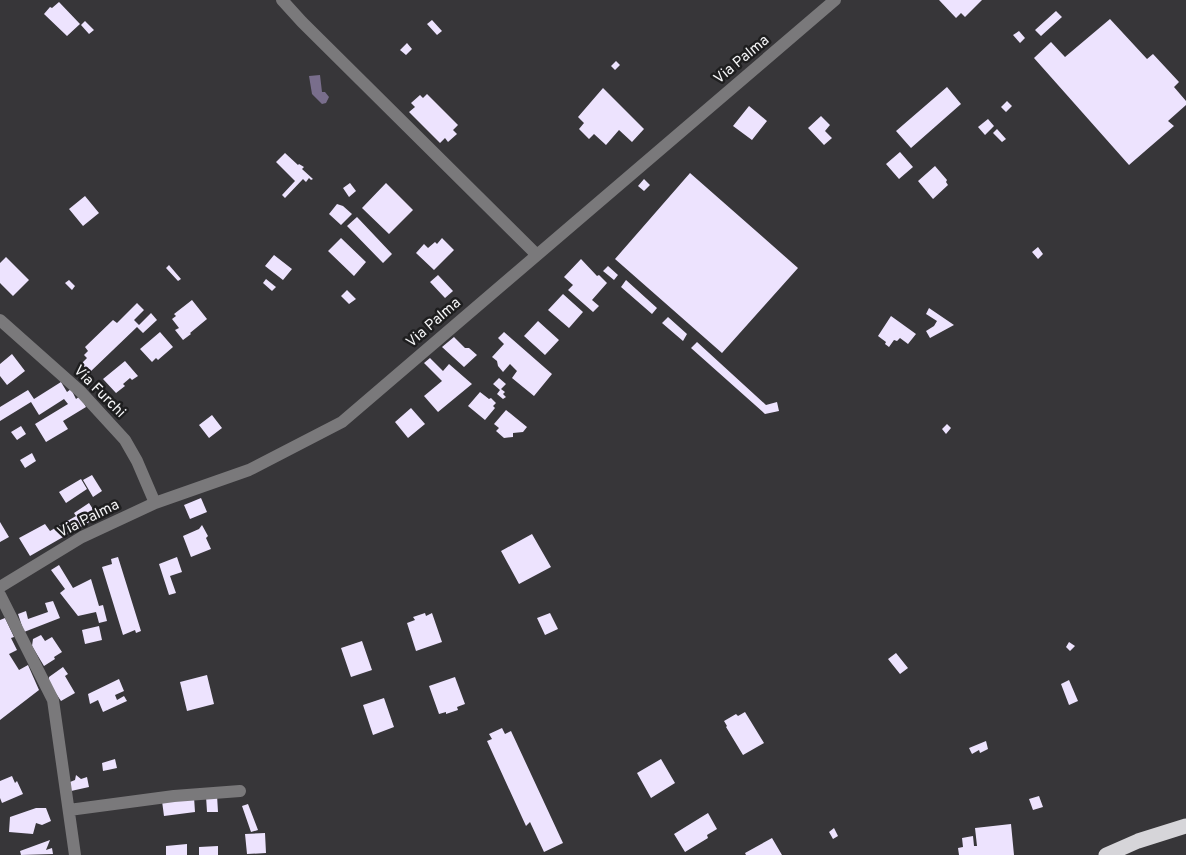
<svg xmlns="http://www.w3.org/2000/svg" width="1186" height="855" viewBox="0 0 1186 855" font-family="Overpass,sans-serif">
<rect width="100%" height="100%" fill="#373639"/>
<!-- water -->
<path fill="#796e8c" d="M320,75L322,92H325L329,97L326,103L322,104L312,94L309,76Z"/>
<!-- building -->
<path fill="#ede3fe" d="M939,0H982L965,17L961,13L956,18Z
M59,2L80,24L67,36L44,14L50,7L52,8Z
M1056,11L1062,17L1041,36L1035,30Z
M1110,19L1147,59L1153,54L1179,82L1174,87L1186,101V105L1168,121L1174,126L1129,165L1034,58L1051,42L1065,57Z
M432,20L442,31L437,35L427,24Z
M85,21L94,30L89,34L81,25Z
M1019,31L1025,38L1020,43L1013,35Z
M407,43L412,49L406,55L400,50Z
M616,61L620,65L615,70L611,66Z
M947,87L961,104L911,148L896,131Z
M603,88L644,129L632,142L619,130L606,145L594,134L589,139L579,129L584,123L578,117Z
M427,94L458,125L453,130L457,134L448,142L445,138L440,143L409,112L415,107L411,103L420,95L423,98Z
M1007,101L1012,106L1006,112L1001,107Z
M749,106L767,121L752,140L733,126Z
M821,116L830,125L825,131L832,138L824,145L808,128Z
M988,119L994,126L985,135L978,127Z
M997,129L1006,139L1002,142L993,133Z
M900,152L913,167L899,179L886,164Z
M285,153L298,165L299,164L304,167L302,169L313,179L311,180L309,178L306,182L303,179L285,198L282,195L295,181L276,162Z
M935,166L947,180L946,182L948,185L933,199L918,181Z
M690,173L798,268L722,353L615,259Z
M644,179L650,185L644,191L638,186Z
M350,183L356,191L349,197L343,188Z
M386,183L413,210L389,234L362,208Z
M85,196L99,213L83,226L69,209Z
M337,204L343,206L352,214L341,225L329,214Z
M357,217L392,254L383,263L347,226Z
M341,238L366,262L354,276L328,251Z
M442,238L454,250L434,270L416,253L424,244L428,248L435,242L437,244Z
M1038,247L1043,254L1038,259L1032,252Z
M274,255L292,269L283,280L265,266Z
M6,257L29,280L13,296L0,283V263Z
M581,259L597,276L599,275L607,283L592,300L599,306L593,312L568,290L573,285L564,277Z
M169,265L181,279L178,281L166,268Z
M608,266L618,275L614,280L603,271Z
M438,275L453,291L445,298L430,282Z
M266,279L276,287L272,291L263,283Z
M69,280L75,286L72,290L65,283Z
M626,280L657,308L652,314L621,287Z
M347,290L356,299L349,304L341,296Z
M563,294L583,312L569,328L548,310Z
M192,300L207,319L190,333L191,334L183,340L175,330L179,328L172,319L176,316L174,314Z
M137,303L144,310L134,320L139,325L151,313L157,320L143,333L137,327L89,373L81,364L87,358L84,355L88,351L85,347L113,320L117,323Z
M929,308L954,325L930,338L926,331L934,326L937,321L926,314Z
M891,316L916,334L908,344L900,338L897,341L894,340L889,347L885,344L886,342L878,336Z
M668,317L687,334L683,341L662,323Z
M538,321L559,340L545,355L524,336Z
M160,332L173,347L158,360L156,358L152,362L140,349Z
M504,332L552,374L534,396L512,378L517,371L510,364L503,372L498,366L497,361L492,357L504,344L498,338Z
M454,337L465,348H469L477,355L464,367L442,347Z
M697,342L766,405L777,402L779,411L765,414L691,348Z
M12,354L25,371L7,385L0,376V364Z
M430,358L443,371L449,364L472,384L438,412L424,396L442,381L424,363Z
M125,361L138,376L132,380L130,378L123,384L125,386L116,393L103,379Z
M499,378L506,384L501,389L505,392L503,394L506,397L503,399L497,394L500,390L493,384Z
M61,382L67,392L71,389L76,399L80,396L86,407L63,421L68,429L46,442L35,424L68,404L64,399L39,415L31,402L0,421V407L28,390L34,399Z
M480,392L489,399L491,398L496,403L493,406L495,408L485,420L468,406Z
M411,408L425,424L408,438L395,422Z
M506,410L527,427L523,432L513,433V437L504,438L496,431L499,428L494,424Z
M212,415L222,428L209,438L199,425Z
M947,424L951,428L946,434L942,429Z
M21,426L26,434L17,440L11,432Z
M32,453L36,461L25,468L20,460Z
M92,475L102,491L93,497L83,480Z
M81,479L87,489L66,503L59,492Z
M201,498L207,512L190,519L184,505Z
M89,503L98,517L30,556L19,538L45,524L50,531L76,516L74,513Z
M0,522L9,537L0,542Z
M202,525L208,536L206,538L211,549L191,557L183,536L199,529Z
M532,534L551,567L519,584L501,551Z
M118,557L141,631L136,633L135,630L123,635L102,567L112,564L111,559Z
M177,557L182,572L170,576L176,593L169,595L159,564Z
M59,565L73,588L91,579L99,606L103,605L107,621L99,623L96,612L78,616L60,593L65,589L51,570Z
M53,601L60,618L24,632L18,614L26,611L28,619L48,612L45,603Z
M425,613L426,616L432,613L442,642L416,651L407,623L415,620L413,617Z
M550,613L558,629L545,635L537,618Z
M5,618L14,637L11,638L17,650L9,654L19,670L28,665L39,690L0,720V620Z
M99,626L102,640L85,644L82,630Z
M41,635L45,641L52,637L62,652L54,657L55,659L44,666L32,646L33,639Z
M362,641L372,670L351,677L341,648Z
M1069,642L1075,646L1070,651L1066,647Z
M896,653L908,668L900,674L888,659Z
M63,667L68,674L65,676L75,693L61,701L49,683V677Z
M207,675L214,704L187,711L180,682Z
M455,677L465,704L457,707L458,710L446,714V712L439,714L429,686Z
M119,679L124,691L115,695L117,700L124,696L127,701L103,712L98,700L90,704L88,694Z
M1069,680L1078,701L1069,705L1061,684Z
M384,698L394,727L373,735L363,705Z
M745,712L764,743L743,755L726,727L727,726L724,721L736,714L738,716Z
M502,728L505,734L511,731L563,843L544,852L530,822L526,826L487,741L492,739L489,734Z
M986,741L988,749L980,753L979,750L972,754L969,748Z
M115,759L117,768L103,771L102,763Z
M661,759L675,783L651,798L637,773Z
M76,775L81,779L87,777L89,787L71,791L70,782L75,780Z
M12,776L15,783L17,781L23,794L2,803L0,798V781Z
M217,795L218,812H207L206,796Z
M1039,796L1043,807L1033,810L1029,799Z
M194,797L195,812L164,816L162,801Z
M248,804L258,830L251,832L242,806Z
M36,808H46L51,821L42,825L36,823L33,834L9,832L10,817Z
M708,813L717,829L707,835L708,838L685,852L674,834Z
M1011,824L1014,855H959L958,848L963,847L962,838L973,836L974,846H977L975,828Z
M834,828L838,836L833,839L829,832Z
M265,833L266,853L247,854L245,834Z
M772,838L782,855H746L745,853Z
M50,840L46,850L52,848L53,854L21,855L20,851Z
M187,844V855H166V846Z
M218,846V855H199V847Z"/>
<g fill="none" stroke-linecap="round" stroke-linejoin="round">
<!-- minor -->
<path stroke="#7a797b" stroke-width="12" d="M282,0L302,22L537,255
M0,320L81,392L125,440L137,461L155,503
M0,587L82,537L155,503L249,470L342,422L835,0
M0,595L53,700L75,855
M69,810L174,796L240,791"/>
<!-- highway -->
<path stroke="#d6d5d9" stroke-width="15" d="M1106,855L1138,841L1186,826"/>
</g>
<g text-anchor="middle" stroke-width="5" stroke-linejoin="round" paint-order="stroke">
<!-- street labels -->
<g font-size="15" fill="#f5f5f7" stroke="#1e1e1f">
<text transform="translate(741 59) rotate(-40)" y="5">Via Palma</text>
<text transform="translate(433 322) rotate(-41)" y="5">Via Palma</text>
<text transform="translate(100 391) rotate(45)" y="5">Via Furchi</text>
<text transform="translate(88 518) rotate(-27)" y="5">Via Palma</text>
</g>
</g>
</svg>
